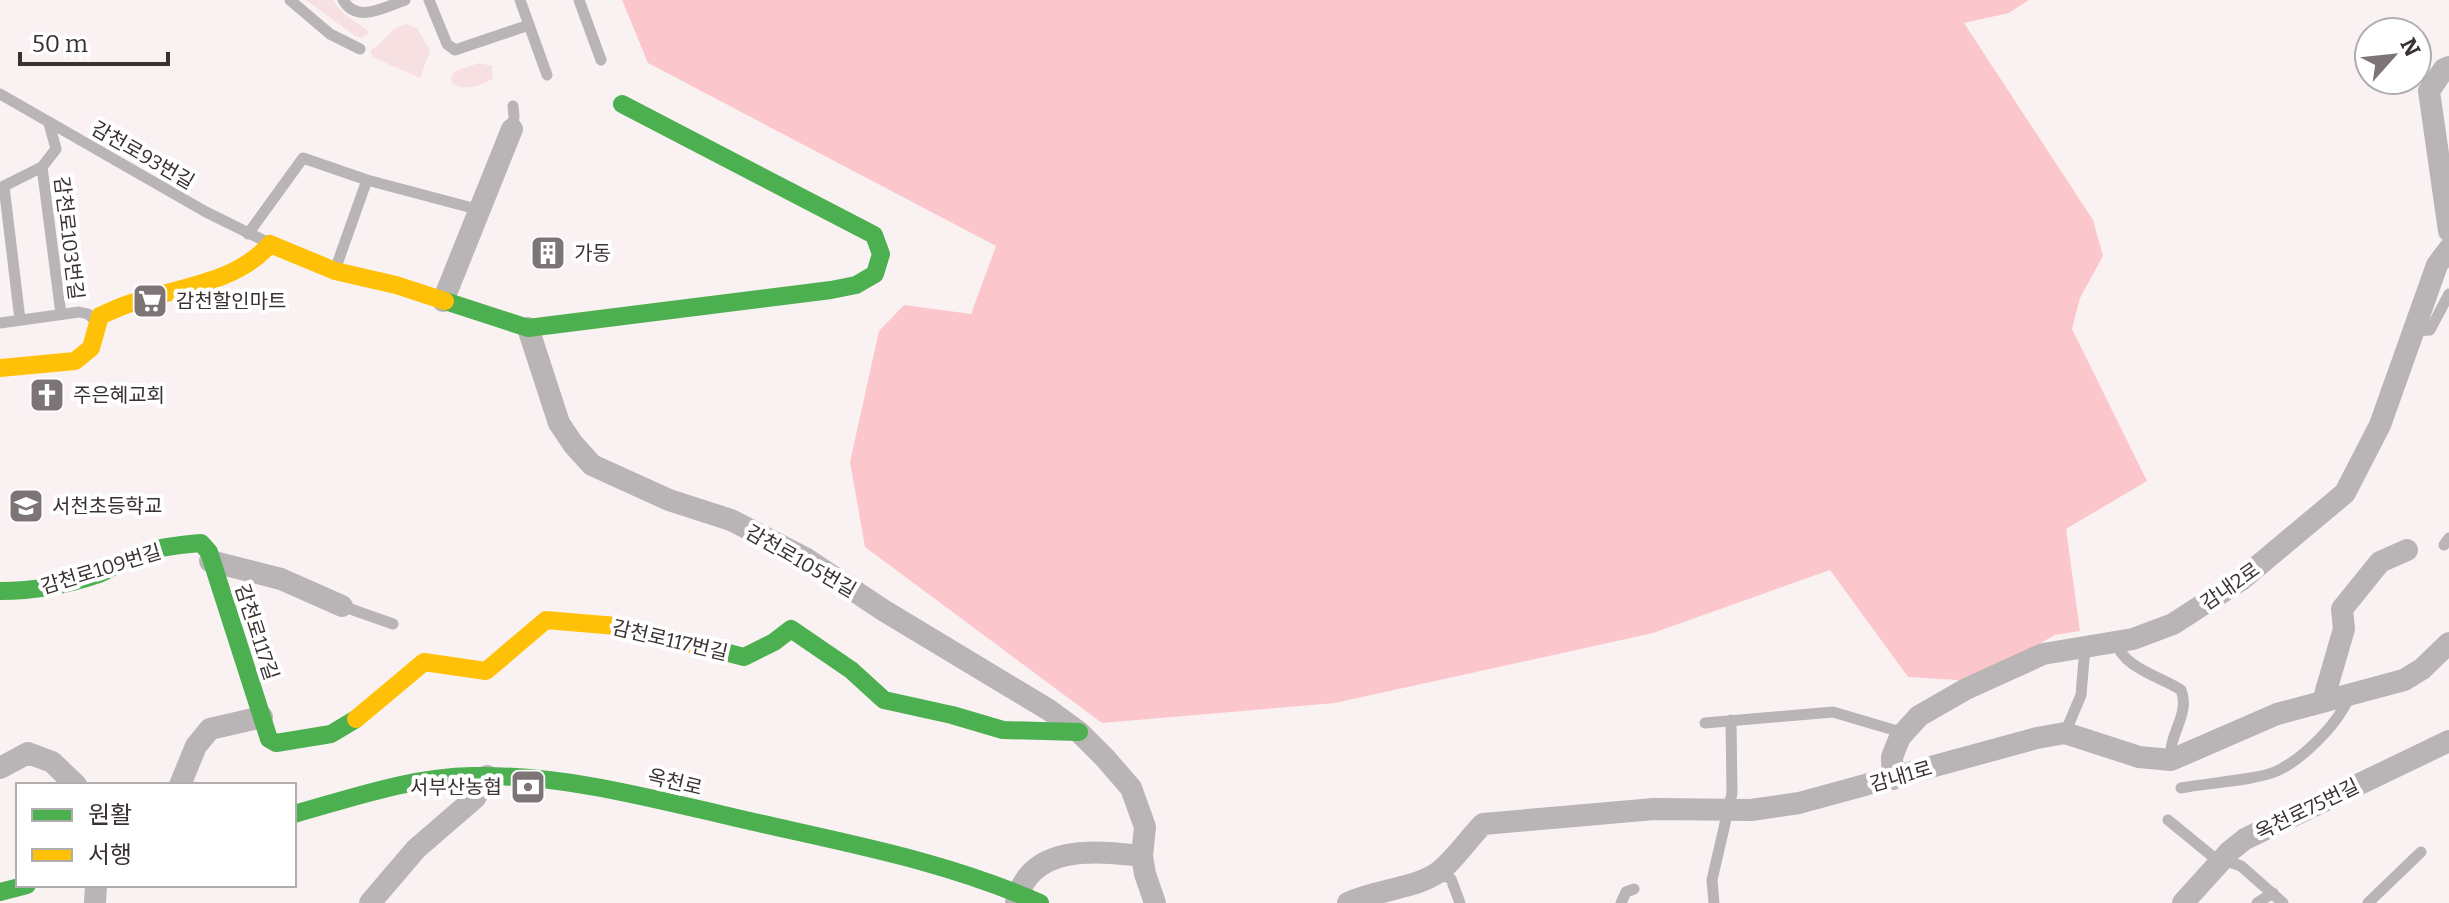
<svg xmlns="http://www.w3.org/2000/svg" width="2449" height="903" viewBox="0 0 2449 903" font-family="Bitter,'Noto Sans KR',serif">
<rect width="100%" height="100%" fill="#faf2f2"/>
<!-- green -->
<path fill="#f7e0e2" d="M306,0H333L343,13L368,31V34L362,38L355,36Z
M407,24L417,28L430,51L420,78L372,57L371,50C386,42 389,27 407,24Z
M479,63L492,66L493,78C480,86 465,92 452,83L451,77L455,71Z"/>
<!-- forest -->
<path fill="#fcc7cc" d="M622,0H2029L2009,13L1964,23L2093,220L2103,256L2080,298L2072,329L2147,481L2066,529L2080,631L2055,635L1974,681L1908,677L1830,570L1653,633L1335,703L1102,723L865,547L850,462L879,331L904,305L971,314L996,246L648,63Z"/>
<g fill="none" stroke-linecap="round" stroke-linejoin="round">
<!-- lane -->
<path stroke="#b9b4b5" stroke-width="11" d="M290,0L330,34L360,49
M343,0C357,24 385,7 405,0
M429,0L447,44L455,50L529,25
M520,0L547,75
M579,0L601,60
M0,94L206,212L269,243
M49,123L56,149L42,167L61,314
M512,129L514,117L513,106
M248,234L303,158L367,180L480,210
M335,270L367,180
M20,320L4,186L42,167
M0,323L79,312L88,314L96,321
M2413,331L2430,330L2449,294
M2444,545L2449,538
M342,606L393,624
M2116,642C2122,667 2161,677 2181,690C2191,714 2167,736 2171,760
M1705,723L1833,712L1904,733
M2065,733L2081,695L2085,647
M2181,788C2206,783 2260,780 2279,770C2305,757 2341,721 2350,694
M2168,820L2212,856L2241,866L2283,903
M1438,873L1451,879L1460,903
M1621,903L1626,892L1634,889
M1714,903L1712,880L1732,793L1731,720
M2257,903L2273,893
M2368,903L2421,852"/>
<!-- street -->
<path stroke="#b9b4b5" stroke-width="22" d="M2449,67L2444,69L2429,91L2449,231
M443,301L512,129
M528,328L559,423L573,444L592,465L669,500L731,520L805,558L883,610L1049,710L1079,732L1105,758L1131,788L1145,827L1142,856
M210,561L281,579L342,606
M2323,701L2344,629L2342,609L2380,562L2407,550
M0,768L28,753L52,762L76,785
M1893,779L1892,757L1900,737L1919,716L1966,689L2043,654L2133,639L2173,624L2241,580L2345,493L2380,425L2437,265L2449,249
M180,785L196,746L210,729L262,717
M95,903L96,885
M370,903L416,849L475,798L487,776
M1016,903C1029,843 1096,851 1142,856L1145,874L1155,903
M1348,903C1375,890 1408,890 1434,875C1450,866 1469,838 1483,824L1654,809L1751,810L1799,803L2037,738L2065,733L2139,757L2171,760L2277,714L2404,680L2422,669L2449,643
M2183,903L2230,851L2245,839L2449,741"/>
<!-- fast -->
<path stroke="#4caf50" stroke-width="18" d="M445,301L528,328L831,290L856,285L875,274L881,254L874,235L622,104
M0,591C34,591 67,585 99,574C110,570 117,563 127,559C150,548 176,545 201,543L209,552L269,739L276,743L331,734L356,719
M713,649L744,657L774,642L791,629L851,670L884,700L952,715L1003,730L1079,732
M294,814C352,798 411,777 472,776C568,774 661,801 754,822C851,844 948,862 1040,903
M0,892L27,885"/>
<!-- slow -->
<path stroke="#ffc107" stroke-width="18" d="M0,368L75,361L91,348L100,316C111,311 123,305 135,302C180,287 238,282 270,244L335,271L396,285L445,301
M356,719L424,662L486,671L546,620L616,626L713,649"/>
</g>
<!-- icons -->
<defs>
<symbol id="building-square" viewBox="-11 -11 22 22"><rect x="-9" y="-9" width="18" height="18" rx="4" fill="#7d7575" stroke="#fff"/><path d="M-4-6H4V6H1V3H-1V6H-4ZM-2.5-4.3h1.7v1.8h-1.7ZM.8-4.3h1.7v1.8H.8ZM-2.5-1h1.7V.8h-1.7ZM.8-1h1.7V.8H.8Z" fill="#fff"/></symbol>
<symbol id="supermarket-square" viewBox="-11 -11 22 22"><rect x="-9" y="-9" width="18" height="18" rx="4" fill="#7d7575" stroke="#fff"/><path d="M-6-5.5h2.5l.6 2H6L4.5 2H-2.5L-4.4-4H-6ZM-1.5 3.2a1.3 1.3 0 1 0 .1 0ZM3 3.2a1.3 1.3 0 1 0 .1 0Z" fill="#fff"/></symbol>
<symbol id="church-square" viewBox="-11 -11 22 22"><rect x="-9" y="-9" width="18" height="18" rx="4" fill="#7d7575" stroke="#fff"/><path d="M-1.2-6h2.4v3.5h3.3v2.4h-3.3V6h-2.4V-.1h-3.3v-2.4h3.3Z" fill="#fff"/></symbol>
<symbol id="school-square" viewBox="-11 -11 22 22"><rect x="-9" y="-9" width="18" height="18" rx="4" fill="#7d7575" stroke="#fff"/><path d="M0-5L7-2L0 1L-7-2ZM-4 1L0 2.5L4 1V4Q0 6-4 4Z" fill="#fff"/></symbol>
<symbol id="bank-square" viewBox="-11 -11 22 22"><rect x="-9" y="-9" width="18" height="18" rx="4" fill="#7d7575" stroke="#fff"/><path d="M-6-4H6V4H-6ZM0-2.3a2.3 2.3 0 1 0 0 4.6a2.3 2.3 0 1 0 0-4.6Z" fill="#fff"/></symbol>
</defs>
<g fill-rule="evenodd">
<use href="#building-square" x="528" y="233" width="40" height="40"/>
<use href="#supermarket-square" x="130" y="281" width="40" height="40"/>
<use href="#church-square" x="27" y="375" width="40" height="40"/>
<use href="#school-square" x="6" y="486" width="40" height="40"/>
<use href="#bank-square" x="508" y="767" width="40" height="40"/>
</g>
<g text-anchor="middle" stroke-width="8" stroke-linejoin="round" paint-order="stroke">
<!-- street labels -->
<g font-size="20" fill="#3a3131" stroke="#fff">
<text transform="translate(143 155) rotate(30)" y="7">감천로93번길</text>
<text transform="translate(69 238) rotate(83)" y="7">감천로103번길</text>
<text transform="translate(801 561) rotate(30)" y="7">감천로105번길</text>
<text transform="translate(101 569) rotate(-17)" y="7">감천로109번길</text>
<text transform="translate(2230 586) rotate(-35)" y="7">감내2로</text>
<text transform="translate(257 632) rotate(72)" y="7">감천로117길</text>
<text transform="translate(670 640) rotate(13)" y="7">감천로117번길</text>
<text transform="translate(1901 776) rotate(-16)" y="7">감내1로</text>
<text transform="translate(675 782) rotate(13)" y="7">옥천로</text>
<text transform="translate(2307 809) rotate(-26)" y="7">옥천로75번길</text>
</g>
<!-- poi labels -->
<g font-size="20" fill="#3a3131" stroke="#fff" text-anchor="start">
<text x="574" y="260">가동</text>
<text x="176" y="308">감천할인마트</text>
<text x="73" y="402">주은혜교회</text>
<text x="52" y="513">서천초등학교</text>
<text x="502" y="794" text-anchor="end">서부산농협</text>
</g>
</g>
<!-- legend -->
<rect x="16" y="783" width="280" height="104" fill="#ffffff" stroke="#b0adad" stroke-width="2"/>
<rect x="32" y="809" width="40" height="12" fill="#4caf50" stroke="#b0adad" stroke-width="2"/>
<text x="88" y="823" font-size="24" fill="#3a3131">원활</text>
<rect x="32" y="849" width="40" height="12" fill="#ffc107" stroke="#b0adad" stroke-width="2"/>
<text x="88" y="863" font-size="24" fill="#3a3131">서행</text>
<!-- north arrow -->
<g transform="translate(2393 56) rotate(63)"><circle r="38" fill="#ffffff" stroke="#b0adad" stroke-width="2"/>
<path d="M0-6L14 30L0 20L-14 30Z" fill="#7d7575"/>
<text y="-12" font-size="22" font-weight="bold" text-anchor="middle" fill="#3a3131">N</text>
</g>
<!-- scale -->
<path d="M20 52v12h148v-12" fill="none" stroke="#3a3131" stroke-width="4"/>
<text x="32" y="52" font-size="24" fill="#3a3131" stroke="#ffffff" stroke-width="6" paint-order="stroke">50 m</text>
</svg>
